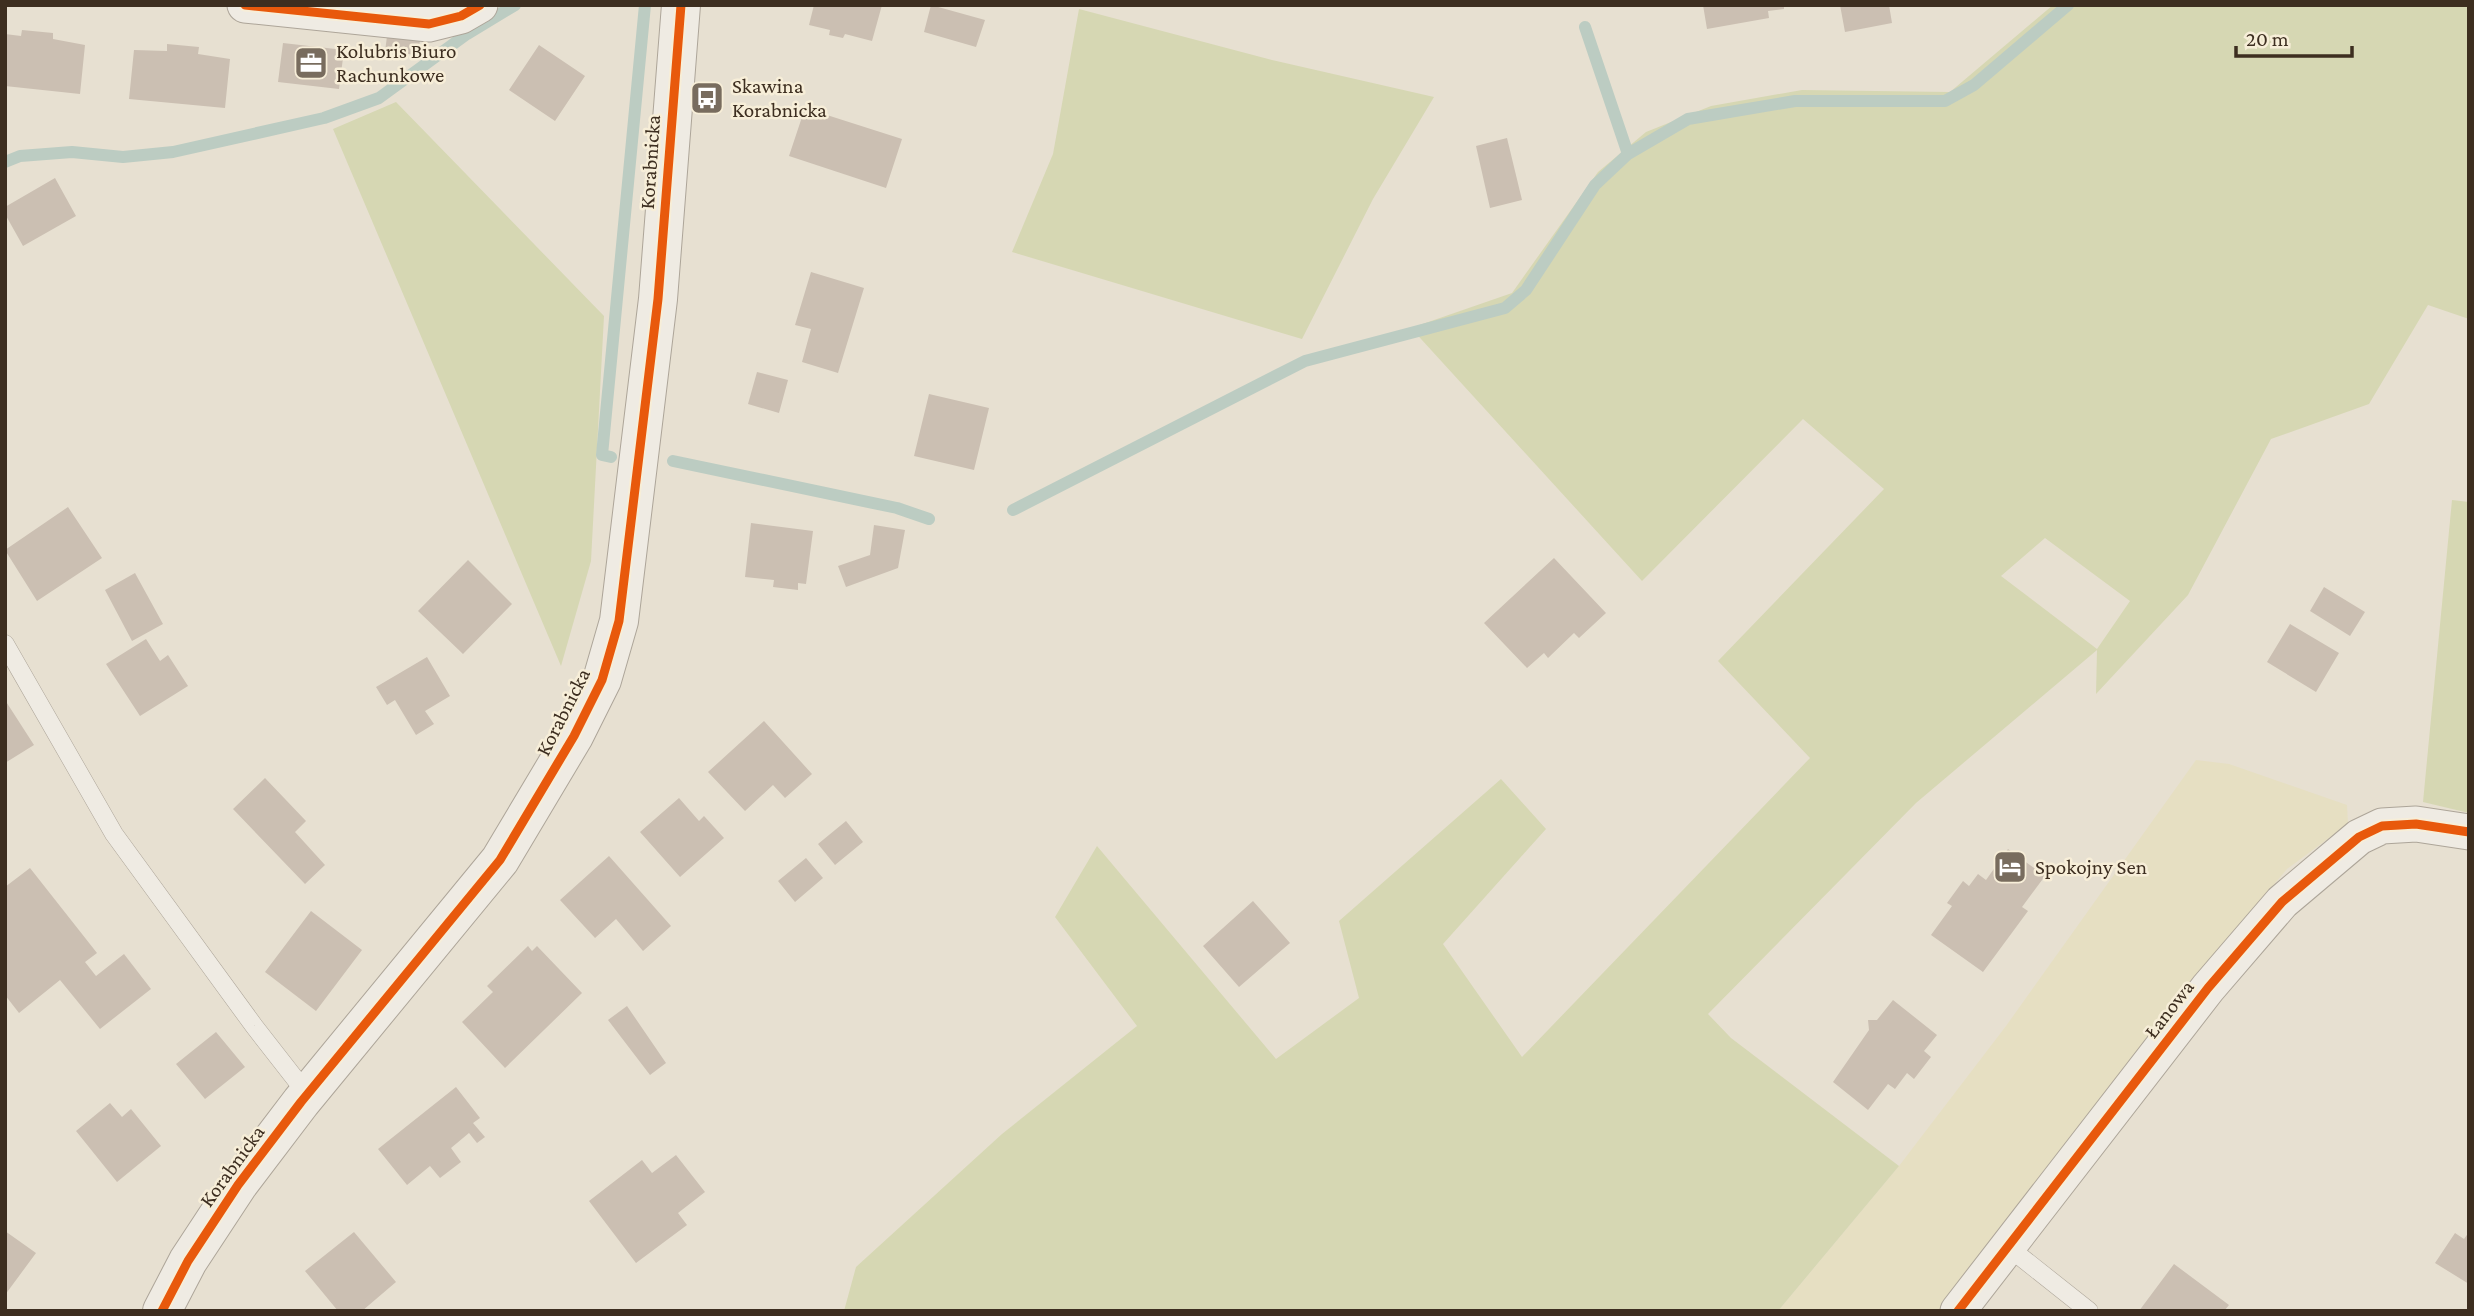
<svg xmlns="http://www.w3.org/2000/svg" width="2474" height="1316" viewBox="0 0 2474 1316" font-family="'Crimson Pro',serif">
<rect width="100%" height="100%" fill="#e7e0d1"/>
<!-- farmland -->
<path fill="#e6dfc2" d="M2196,760L2229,764L2347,805L2348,824L2287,869L2201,971L1940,1311H1778L1899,1166L2006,1026Z"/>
<!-- green -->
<path fill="#d6d7b3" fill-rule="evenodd" d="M2053,5H2469V319L2428,305L2369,404L2271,439L2188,595L2096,694L2097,650L1916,803L1708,1014L1731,1038L1899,1166L1778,1311H844L856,1267L1002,1134L1137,1026L1055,917L1097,846L1276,1059L1359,998L1339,921L1501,779L1546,829L1443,944L1522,1057L1810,758L1718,661L1884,489L1803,419L1642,581L1411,328L1512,293L1598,172L1646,132L1711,106L1802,90L1950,92ZM2045,538L2130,601L2097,649L2001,576Z
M1079,9L1272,60L1434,97L1373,199L1302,339L1012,252L1053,154Z
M396,102L604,316L591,561L561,666L333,129Z
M2452,500L2469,502V813L2423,802Z"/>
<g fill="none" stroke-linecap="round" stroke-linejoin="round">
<!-- stream -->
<path stroke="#bcccc2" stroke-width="12" d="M1585,27L1628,154
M5,162L20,156L72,152L123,157L173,152L324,118L379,98L467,34L515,5
M611,457L602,455L645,5
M673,461L897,508L929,519
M1013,510L1305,361L1505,308L1526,290L1595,185L1628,154L1688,119L1795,101H1945L1974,85L2068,5"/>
</g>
<!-- building -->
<path fill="#cbbfb2" d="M814,5H882L872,41L845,34L843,38L829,35L830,30L809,25Z
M931,5L985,20L976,47L924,32Z
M1703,5H1784V9L1768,11L1769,18L1707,29Z
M1840,5H1889L1892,23L1845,32Z
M22,30L53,33V39L85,45L80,94L5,86V34L21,36Z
M387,36L420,40L418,55L385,52Z
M283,43L344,50L339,89L278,82Z
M167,44L199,47L198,54L230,59L225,108L129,99L134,50L167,51Z
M539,45L585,76L555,121L509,90Z
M805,108L902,139L886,188L789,156Z
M1507,138L1522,200L1490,208L1476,146Z
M55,178L76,216L23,246L5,214V207Z
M811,272L864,288L838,373L802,362L811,329L795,325Z
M757,372L788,380L779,413L748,404Z
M929,394L989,408L974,470L914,456Z
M68,507L102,558L37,601L5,550Z
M751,523L813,531L806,584L798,583V590L773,587L774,580L745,577Z
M874,525L905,530L898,568L846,587L838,566L870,555Z
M1554,558L1606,613L1579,638L1574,633L1548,658L1544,653L1527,668L1484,623Z
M468,560L512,604L463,654L418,611Z
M135,573L163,624L132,641L105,590Z
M2324,587L2365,612L2350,636L2310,611Z
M2290,624L2339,653L2316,692L2267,662Z
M146,639L160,661L168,655L188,686L140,716L106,664Z
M427,657L450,696L425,711L434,724L416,735L395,700L387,705L376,687Z
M5,700L34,745L5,763Z
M764,721L812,774L785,798L773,785L745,811L708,772Z
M265,778L306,821L295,832L325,865L305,884L233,809Z
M679,798L699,821L704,816L724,838L680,877L640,832Z
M846,821L863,842L835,865L818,844Z
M2008,849L2045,876L2022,907L2028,911L1983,972L1931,935L1952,906L1947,903L1963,881L1969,886L1978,874L1986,880Z
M609,856L671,926L643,951L616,919L595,938L560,900Z
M806,858L823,878L795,902L778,881Z
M30,868L97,953L85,962L96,976L124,954L151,989L100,1029L60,980L19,1013L5,995V887Z
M1253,901L1290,943L1239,987L1203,946Z
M311,911L362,950L316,1011L265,972Z
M528,946L532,951L537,946L582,993L505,1068L462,1022L493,992L487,986Z
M1893,1000L1937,1035L1924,1051L1931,1057L1914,1079L1907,1073L1895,1089L1888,1084L1868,1110L1833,1082L1869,1030L1868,1020H1877Z
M627,1006L666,1063L650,1075L608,1020Z
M216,1032L245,1067L205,1099L176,1064Z
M456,1087L480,1118L473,1123L485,1137L477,1143L469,1133L451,1148L461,1162L440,1178L430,1166L407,1185L378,1149Z
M110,1103L122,1117L131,1109L161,1146L117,1182L76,1131Z
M676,1155L705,1192L678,1213L687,1225L636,1263L589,1201L642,1160L652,1173Z
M5,1231L36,1253L5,1295Z
M354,1232L396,1282L362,1311H338L305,1271Z
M2469,1232V1284L2435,1263L2455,1233L2464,1239Z
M2174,1264L2229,1305L2224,1311H2139Z"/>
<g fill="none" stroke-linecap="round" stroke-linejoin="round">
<defs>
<path id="service" d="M5,644L114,834L254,1026L307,1094
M2007,1246L2089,1311"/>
<path id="minor" d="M245,5L429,24L461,16L480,5
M1958,1311L2208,988L2282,902L2359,837L2382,826L2416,824L2469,832"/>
<path id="tertiary" d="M162,1311L188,1261L238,1185L301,1102L500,860L574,736L602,680L619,621L658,299L681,5"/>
</defs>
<!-- service casing -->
<use href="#service" stroke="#ada599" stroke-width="19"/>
<!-- minor casing -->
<use href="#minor" stroke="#ada599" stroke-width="37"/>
<!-- tertiary casing -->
<use href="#tertiary" stroke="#ada599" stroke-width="40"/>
<!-- service -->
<use href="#service" stroke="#efebe3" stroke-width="18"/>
<!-- minor -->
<use href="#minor" stroke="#efebe3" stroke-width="35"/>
<!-- tertiary -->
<use href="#tertiary" stroke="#efebe3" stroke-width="38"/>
<defs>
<path id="cycleway" d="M245,5L429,24L461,16L480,5
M162,1311L188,1261L238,1185L301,1102L500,860L574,736L602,680L619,621L658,299L681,5
M1958,1311L2208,988L2282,902L2359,837L2382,826L2416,824L2469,832"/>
</defs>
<!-- cycleway casing -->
<use href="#cycleway" stroke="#f7eed8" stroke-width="13"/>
<!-- cycleway -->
<use href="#cycleway" stroke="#e8590c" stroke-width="9"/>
</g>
<!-- icons -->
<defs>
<symbol id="office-square" viewBox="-11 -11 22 22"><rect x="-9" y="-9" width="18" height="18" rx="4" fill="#786c5e" stroke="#f7eed8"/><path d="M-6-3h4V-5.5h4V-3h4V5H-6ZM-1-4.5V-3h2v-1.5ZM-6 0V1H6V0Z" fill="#fff"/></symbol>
<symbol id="bus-square" viewBox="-11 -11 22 22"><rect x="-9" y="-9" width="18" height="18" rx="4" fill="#786c5e" stroke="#f7eed8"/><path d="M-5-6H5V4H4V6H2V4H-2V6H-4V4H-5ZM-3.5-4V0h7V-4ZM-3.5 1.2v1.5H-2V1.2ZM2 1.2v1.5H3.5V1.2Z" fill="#fff"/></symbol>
<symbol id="hotel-square" viewBox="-11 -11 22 22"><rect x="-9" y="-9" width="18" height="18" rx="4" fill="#786c5e" stroke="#f7eed8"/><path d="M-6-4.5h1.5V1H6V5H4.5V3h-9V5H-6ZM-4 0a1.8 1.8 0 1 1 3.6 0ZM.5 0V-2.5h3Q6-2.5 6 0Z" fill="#fff"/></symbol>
</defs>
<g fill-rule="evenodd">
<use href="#office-square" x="292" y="44" width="38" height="38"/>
<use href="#bus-square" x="688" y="79" width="38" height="38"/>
<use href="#hotel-square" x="1991" y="848" width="38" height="38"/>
</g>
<g text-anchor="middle" stroke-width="5" stroke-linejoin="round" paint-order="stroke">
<!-- poi labels -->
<g font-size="21" fill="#3d2e20" stroke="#f7eed8" text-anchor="start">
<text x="336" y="58">Kolubris Biuro<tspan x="336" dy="24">Rachunkowe</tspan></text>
<text x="732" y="93">Skawina<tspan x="732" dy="24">Korabnicka</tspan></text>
<text x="2035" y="874">Spokojny Sen</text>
</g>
<!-- street labels -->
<g font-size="21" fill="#3d2e20" stroke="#f7eed8">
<text transform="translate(650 162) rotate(-86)" y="7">Korabnicka</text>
<text transform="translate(563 712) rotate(-63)" y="7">Korabnicka</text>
<text transform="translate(2169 1009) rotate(-52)" y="7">Łanowa</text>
<text transform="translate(232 1166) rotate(-54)" y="7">Korabnicka</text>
</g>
</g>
<!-- border -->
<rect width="2474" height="1316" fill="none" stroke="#3d2e20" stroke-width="14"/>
<!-- scale -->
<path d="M2236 46v10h116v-10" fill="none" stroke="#3d2e20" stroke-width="3.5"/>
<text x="2246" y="46" font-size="21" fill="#3d2e20" stroke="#f7eed8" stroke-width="5" paint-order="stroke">20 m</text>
</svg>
